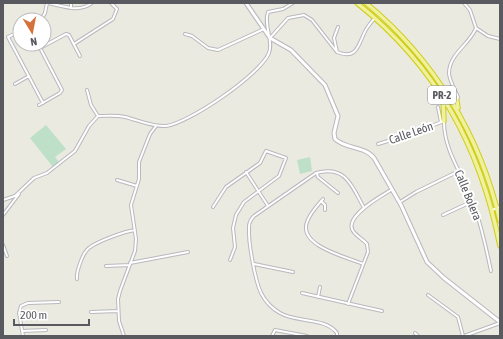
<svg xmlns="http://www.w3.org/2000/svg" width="503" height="339" viewBox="0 0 503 339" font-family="'Asap Condensed',sans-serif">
<rect width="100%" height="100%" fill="#eaeae0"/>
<!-- green -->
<path fill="#bfe0c8" d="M46,125L66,149L55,157L59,162L53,167L30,138Z
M310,157L312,171L300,174L297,160Z"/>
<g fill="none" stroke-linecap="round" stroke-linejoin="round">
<defs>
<path id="minor" d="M48,3C63,6 79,13 92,3
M71,7V3
M41,20L45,13L47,3
M338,27L334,38L337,52C359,61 358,42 367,28C369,25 372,21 375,18
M476,28L488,36L500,39
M20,31L8,37L43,103
M185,34L192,36L208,48L218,50L264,29
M270,38L288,18L304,15L312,20L337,52
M38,44L62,90L60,93L39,105
M74,44L113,19L117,9L111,3
M40,48L66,34L69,35L80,56
M15,84L29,76
M87,90L91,105L98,116
M457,100L458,97C455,90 449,80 449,73C449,54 470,44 476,28L470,10L464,3
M438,107L441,122
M444,122C444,150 462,174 472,199C481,223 486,247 491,271
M378,144L408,135L444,121
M246,172L268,206
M317,174L318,177L338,193
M117,180L137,186
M323,199C317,206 310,213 307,222C298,246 347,257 363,264
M3,200L15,196L34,178L47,173L75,151L89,126L98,116C107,116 116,115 125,117C138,120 152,127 166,126C189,123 260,75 269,53C274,40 263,25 268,12L283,9L293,3
M321,201L325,205V210
M400,202L416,192L459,171
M213,207L226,187L260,163L266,151L286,158L279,176L244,202L236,215L233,228L235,247L230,260
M492,210L500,207
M3,215L19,194
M443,215L473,201
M3,245L7,256
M130,263L188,252
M254,264L293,272
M106,266L130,265
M77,279C76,272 83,252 89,248C98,241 123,232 135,230
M302,293L382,311
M428,295L458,317L463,336
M318,297L320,287
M348,304L368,252L367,244C363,239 354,235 352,229C347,215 381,196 391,190
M91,312L118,311
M22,331L46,330
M415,333L418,336
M23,336L19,313L21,306L28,303L59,302
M124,336L119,321L118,299L120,291L135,251L136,239L131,205L139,179V162L150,134L156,126
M272,336L275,330L307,336
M337,336V333C325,317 297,323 280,313C273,309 265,301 261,293C255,280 248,242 249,227C249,223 251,219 254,216L316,173C346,165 352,186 364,208
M464,336L500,323"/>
<path id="tertiary" d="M246,3L270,38L291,50L325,85L338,116L334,133L335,139C345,149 365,146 374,158L401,205L427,262L444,278L500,322"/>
<path id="trunk" d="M357,3C437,67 480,146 500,246
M366,3C434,59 480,135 500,221
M443,97L444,121
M452,97L457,101L458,108"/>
</defs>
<!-- minor casing -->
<use href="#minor" stroke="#b8b8be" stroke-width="4"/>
<!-- tertiary casing -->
<use href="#tertiary" stroke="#b8b8be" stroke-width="5"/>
<!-- trunk casing -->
<use href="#trunk" stroke="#d2cc18" stroke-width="5.5"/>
<!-- minor -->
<use href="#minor" stroke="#fff" stroke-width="2"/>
<!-- tertiary -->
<use href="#tertiary" stroke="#fff" stroke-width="3"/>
<!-- trunk -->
<use href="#trunk" stroke="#eef29e" stroke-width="3.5"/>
</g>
<g text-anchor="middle" stroke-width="4" stroke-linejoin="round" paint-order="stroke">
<!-- shield labels -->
<rect fill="#fff" stroke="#8b8c90" stroke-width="1" x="428" y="86" width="28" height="18" rx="3"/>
<g font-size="11" font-weight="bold" fill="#595a60">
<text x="442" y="99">PR-2</text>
</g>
<!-- street labels -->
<g font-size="12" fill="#595a60" stroke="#fff">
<text transform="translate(411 133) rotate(-19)" y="4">Calle León</text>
<text transform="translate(468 195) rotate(68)" y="4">Calle Bolera</text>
</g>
</g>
<!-- border -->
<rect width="503" height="339" fill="none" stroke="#595a60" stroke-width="8"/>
<!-- north arrow -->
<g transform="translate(32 32) rotate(170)"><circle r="19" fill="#ffffff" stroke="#bdbdbf"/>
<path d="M0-3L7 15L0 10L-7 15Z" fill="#d5723b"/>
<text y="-6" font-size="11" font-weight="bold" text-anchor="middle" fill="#595a60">N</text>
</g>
<!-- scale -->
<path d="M14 319v6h75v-6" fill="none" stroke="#595a60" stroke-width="2"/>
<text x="20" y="319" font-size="12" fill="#595a60" stroke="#ffffff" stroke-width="3" paint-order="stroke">200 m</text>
</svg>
